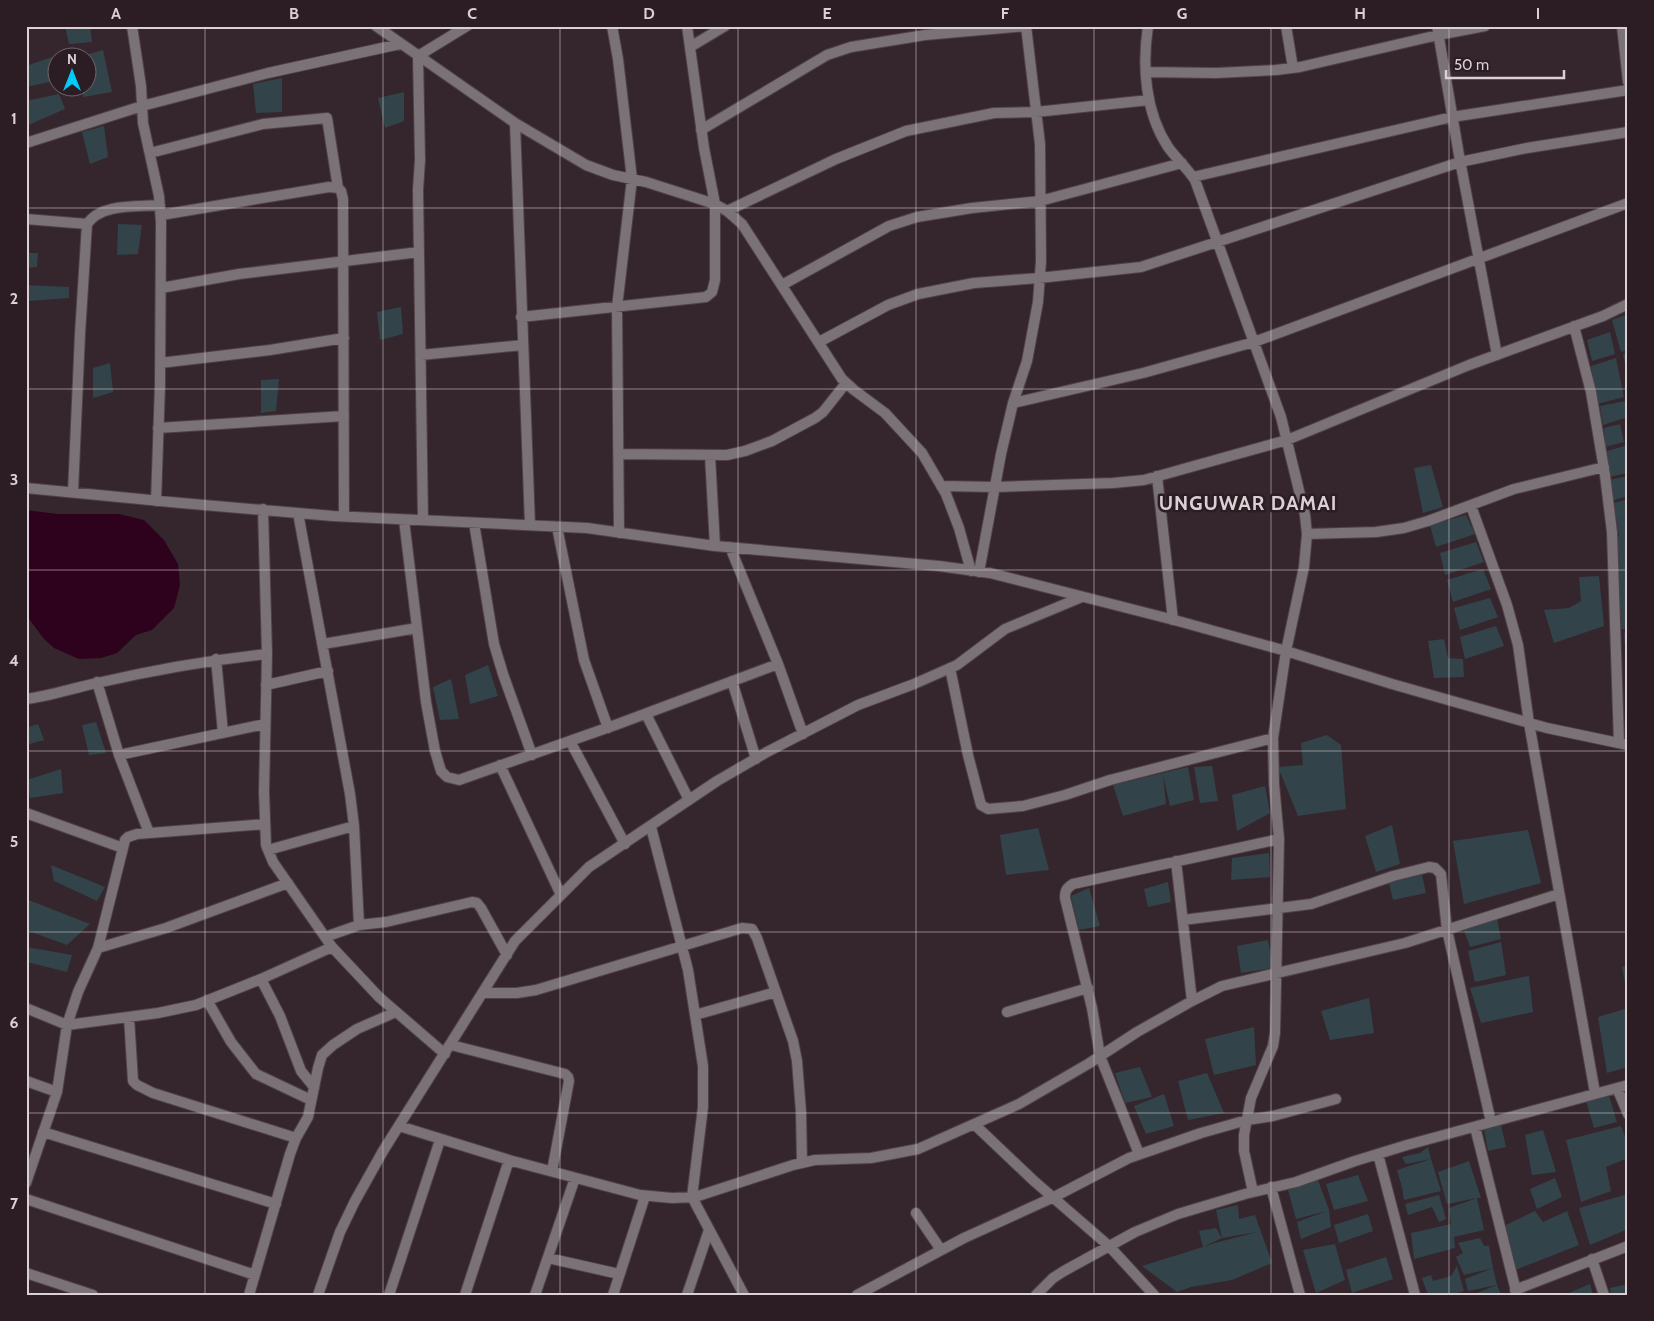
<svg xmlns="http://www.w3.org/2000/svg" width="1654" height="1321" viewBox="0 0 1654 1321" font-family="Cabin,sans-serif">
<rect width="100%" height="100%" fill="#35262d"/>
<!-- water -->
<path fill="#2e021c" d="M26,510L57,514H119L144,520L164,540L178,564L180,585L174,608L152,630L136,635L117,653L101,658L79,659L54,648L44,639L26,615Z"/>
<!-- building -->
<path fill="#32444a" fill-rule="evenodd" d="M65,26H90L92,42L69,44Z
M103,50L112,92L83,97L82,88H88V58L79,57Z
M52,57L58,73V80L26,87V66Z
M282,78V112L256,113L253,84Z
M404,92V121L385,128L378,98Z
M59,94L65,109L26,126V101Z
M104,126L108,157L90,164L82,132Z
M118,224L142,225L138,254L117,255Z
M26,253H38L37,267L26,268Z
M26,285L69,287V298L29,301L26,296Z
M401,307L403,334L380,340L377,312Z
M1628,314V350L1621,352L1612,320Z
M1610,332L1615,354L1592,361L1587,340Z
M1628,352V380H1627L1626,373H1627L1623,354Z
M1616,358L1624,397L1597,404L1591,366Z
M110,363L113,392L93,398V368Z
M279,379L276,411L261,413V380Z
M1626,401L1628,417L1603,425L1600,406Z
M1620,424L1624,442L1605,447L1604,428Z
M1628,445V473L1609,477L1607,451Z
M1431,465L1443,507L1423,513L1414,468Z
M1628,476V496L1611,501L1609,480Z
M1628,499V517L1620,519L1628,518V628L1615,631L1613,537L1619,536L1614,503Z
M1466,515L1475,534L1436,547L1430,525Z
M1476,542L1484,562L1445,575L1440,553Z
M1483,569L1491,589L1453,602L1447,580Z
M1599,576L1604,626L1554,643L1544,610L1569,608L1581,601L1579,577Z
M1490,598L1498,617L1460,630L1454,608Z
M1496,626L1504,646L1465,659L1460,637Z
M1628,632V662H1626L1624,633Z
M1444,639L1448,658L1463,659L1464,677L1434,678L1428,641Z
M488,665L498,696L470,704L465,675Z
M451,679L459,719L440,720L433,687Z
M96,722L106,753L89,755L82,725Z
M38,724L44,740L26,745V728Z
M1327,735L1341,745L1346,809L1298,816L1278,767L1303,765L1301,743Z
M1212,766L1218,801L1200,803L1194,767Z
M1188,767L1194,800L1170,806L1163,775L1166,804L1123,816L1113,785Z
M61,769L63,793L30,798L27,780Z
M1265,786L1270,813L1237,831L1232,795Z
M1392,825L1400,864L1376,872L1365,836Z
M1038,828L1049,870L1006,875L1000,835Z
M1528,830L1541,883L1464,904L1453,841Z
M1269,853L1270,877L1231,880L1232,858Z
M51,865L105,887L97,901L54,881Z
M1422,875L1426,893L1393,900L1389,883Z
M1168,882L1171,902L1148,907L1144,889Z
M1089,888L1100,926L1079,930L1071,896Z
M26,899L90,924L67,945L26,930Z
M1497,918L1501,939L1470,947L1462,925Z
M1268,940L1273,968L1241,973L1237,946Z
M1501,942L1506,975L1475,982L1468,951Z
M26,947L72,955L67,972L27,962Z
M1628,965V992H1627L1622,967Z
M1529,976L1533,1012L1481,1023L1470,988Z
M1369,998L1374,1033L1330,1040L1321,1011Z
M1628,1008V1067L1607,1073L1598,1017Z
M1254,1027L1256,1065L1214,1075L1205,1039Z
M1140,1067L1152,1097L1125,1103L1115,1073Z
M1207,1073L1224,1113L1188,1120L1178,1081Z
M1164,1094L1174,1126L1146,1134L1134,1106Z
M1609,1096L1617,1122L1594,1128L1586,1101Z
M1501,1125L1506,1147L1488,1151L1484,1129Z
M1621,1126L1628,1144V1158L1606,1167L1611,1191L1581,1202L1566,1140Z
M1543,1130L1556,1172L1532,1175L1525,1135Z
M1428,1147L1431,1159L1406,1164L1402,1157L1420,1153Z
M1431,1159L1441,1191L1404,1200L1402,1187L1397,1170Z
M1469,1161L1481,1198H1477L1484,1230L1454,1237L1455,1248L1414,1259L1411,1233L1451,1224L1449,1208L1477,1198L1447,1204L1438,1172Z
M1358,1175L1368,1201L1334,1210L1326,1184Z
M1555,1178L1562,1197L1537,1209L1530,1189Z
M1318,1180L1329,1210L1331,1227L1301,1239L1297,1222L1327,1211L1296,1219L1288,1190Z
M1628,1194V1229L1590,1245L1579,1208Z
M1439,1195L1446,1219L1439,1222L1432,1207L1408,1215L1405,1204Z
M1238,1205L1239,1219L1255,1215L1272,1263L1232,1280L1191,1287L1177,1292L1142,1266L1203,1247L1199,1231L1216,1228L1222,1238L1216,1210ZM1257,1232L1215,1243L1203,1247L1222,1238Z
M1535,1211L1543,1222L1567,1211L1579,1245L1515,1270L1504,1226Z
M1368,1214L1373,1231L1339,1243L1334,1225Z
M1480,1238L1484,1246H1489L1493,1268L1464,1275L1456,1257L1463,1253L1458,1243Z
M1335,1244L1345,1280L1316,1293L1303,1250Z
M1386,1257L1393,1279L1352,1293L1346,1270Z
M1457,1266L1464,1291L1451,1295H1428L1422,1278L1431,1275L1433,1281L1451,1276Z
M1493,1268L1497,1285L1468,1291L1465,1279Z
M1590,1284L1593,1295H1564Z
M1628,1284V1295H1611L1610,1288Z
M1497,1285L1501,1295H1472Z"/>
<g fill="none" stroke-linecap="round" stroke-linejoin="round">
<defs>
<path id="street" d="M132,26L141,86L143,123L159,196L161,222L160,385L156,501
M376,26L515,123L586,165L613,175L646,182L715,204L727,211L742,224L842,379L854,390L885,413L922,453L946,494L959,528L971,571
M612,26L618,59L632,179L617,307L619,533
M1148,26C1142,66 1145,112 1168,147C1176,158 1187,168 1195,180L1281,417L1305,515L1307,534L1304,567L1286,651L1273,738L1274,784L1279,839L1275,1033L1273,1046L1251,1098L1244,1135V1151L1253,1192
M1286,26L1293,68
M1437,26L1459,155L1497,355
M1622,26L1628,82
M690,47L725,26
M1146,72L1216,73L1276,70L1300,67L1438,35L1485,26
M515,123L530,525
M701,130L827,55L851,47L925,35L1025,26
M26,143L142,106L268,73L400,44
M150,153L263,124L327,118L338,188
M1193,177L1452,117L1628,90
M727,211L836,159L906,131L994,113L1036,112L1149,100
M161,215L329,187L338,188L341,191L343,199L344,516
M26,219L87,224
M782,285L889,226L917,217L972,208L1040,201L1182,163
M161,288L239,274L419,252
M521,317L706,297L712,292L715,280V204L704,148L687,26
M1574,326L1591,392L1605,475L1612,532L1619,743
M819,342L888,305L918,294L974,283L1039,278L1141,267L1460,162L1527,148L1628,132
M421,355L523,345
M160,363L270,350L344,338
M1013,403L1143,373L1254,342L1628,203
M158,428L344,416
M619,454L727,455L745,451L772,441L815,418L823,412L846,383
M710,455L715,546
M1157,476L1173,620
M941,486L995,487L1113,483L1144,480L1287,440L1469,365L1603,316L1628,304
M26,488L181,503L333,516L587,528L715,546L939,566L990,573L1178,621L1286,651L1392,684L1547,728L1628,745
M73,492L80,334L87,224C101,203 137,207 160,205
M1471,506L1507,605L1518,645L1529,723L1595,1093
M263,509L267,654L264,792L266,845L273,862L332,947L379,997L445,1054
M298,513L350,794L354,826L359,925
M404,520L426,702L435,751L441,771L447,777L459,780L618,724L778,664
M423,520L418,190L420,160L418,56L467,26
M474,523L494,644L503,674L532,755
M557,527L584,660L608,728
M1307,534L1376,532L1404,528L1428,521L1514,489L1604,467
M730,547L778,664L803,734
M979,572L1001,454L1013,403L1027,361L1038,302L1041,261L1040,144L1026,26
M323,644L417,628
M216,659L223,733
M950,668L968,755L981,805L988,809L1023,806L1065,795L1110,780L1273,738
M732,681L756,759
M97,682L119,755L149,833
M266,685L328,671
M26,699C50,696 73,688 97,683C153,670 209,660 267,654
M646,714L689,800
M570,741L625,844
M119,755L265,724
M500,765L561,895
M26,813L123,848
M651,827L688,970L703,1066V1107L692,1197L744,1295
M268,850L354,826
M1176,861L1192,1001
M1183,920L1311,904L1393,876L1429,867L1435,868L1441,874L1447,930L1491,1122
M325,937L359,925L386,922L472,902L477,903L481,908L507,955
M98,948L166,928L288,883
M261,979L280,1016L301,1071L314,1087
M483,993H517L536,990L742,928L752,929L757,938L793,1041L797,1061L801,1112L802,1163
M207,1000L231,1042L256,1074L311,1100
M26,1008L67,1025L158,1013L196,1005L261,979L332,947
M1007,1012L1088,988
M695,1015L776,992
M129,1017L133,1081L137,1085L153,1093L296,1138
M451,1045L565,1074L568,1077L569,1081L552,1171
M26,1081L57,1092
M1617,1088L1628,1114
M975,1125L1034,1181L1109,1246L1154,1295
M399,1126L509,1160L640,1195L672,1198L695,1197L793,1165L815,1160L871,1158L918,1149L1019,1104L1088,1064L1137,1032L1192,1001L1222,986L1405,943L1559,894
M1475,1127L1517,1295
M43,1132L276,1204
M1139,1154L1100,1056L1092,1008L1065,898C1065,890 1067,888 1073,884L1279,839
M1378,1154L1415,1295
M26,1183L57,1092L67,1025L78,992L98,948L125,840L128,837L137,834L265,824
M1271,1187L1300,1295
M26,1199L255,1275
M916,1213L941,1250
M548,1258L619,1274
M1592,1259L1604,1295
M26,1273L93,1295
M1515,1290L1628,1246
M249,1295L290,1154L296,1138L308,1117L318,1068L322,1055L333,1045L357,1029L396,1012
M318,1295L340,1232L355,1201L383,1151L515,941L589,867L717,781L767,752L858,705L914,684L957,665L1005,629L1082,597
M389,1295L440,1140
M465,1295L509,1160
M535,1295L575,1178
M613,1295L645,1196
M687,1295L709,1230
M857,1295L964,1238L1054,1197L1129,1158L1201,1133L1247,1120L1273,1116L1336,1099
M1036,1295L1053,1278L1064,1271L1135,1232L1178,1214L1245,1194L1296,1182L1355,1161L1407,1145L1628,1085"/>
</defs>
<!-- street casing -->
<use href="#street" stroke="#504148" stroke-width="12"/>
<!-- street -->
<use href="#street" stroke="#7a7276" stroke-width="10"/>
</g>
<!-- grid -->
<path fill="none" stroke="#dbd1d5" stroke-width="1" stroke-opacity="0.55" d="M205,26V1295M383,26V1295M560,26V1295M738,26V1295M916,26V1295M1094,26V1295M1271,26V1295M1449,26V1295M26,208H1628M26,389H1628M26,570H1628M26,751H1628M26,932H1628M26,1113H1628"/>
<g text-anchor="middle" stroke-width="5" stroke-linejoin="round" paint-order="stroke">
<!-- district labels -->
<g font-size="20" font-weight="bold" letter-spacing="1" fill="#dbd1d5" stroke="#2b1d23">
<text x="1248" y="510">UNGUWAR DAMAI</text>
</g>
</g>
<!-- border -->
<rect width="1654" height="1321" fill="none" stroke="#2b1d23" stroke-width="55"/>
<!-- north arrow -->
<g transform="translate(72 72)"><circle r="24" fill="#2b1d23" stroke="#71656a"/>
<path d="M0-4L9 19L0 12L-9 19Z" fill="#00cbf9"/>
<text y="-8" font-size="14" font-weight="bold" text-anchor="middle" fill="#dbd1d5">N</text>
</g>
<!-- scale -->
<path d="M1446 70v8h118v-8" fill="none" stroke="#dbd1d5" stroke-width="2.5"/>
<text x="1454" y="70" font-size="15" fill="#dbd1d5" stroke="#2b1d23" stroke-width="4" paint-order="stroke">50 m</text>
<rect x="28" y="28" width="1598" height="1266" fill="none" stroke="#dbd1d5" stroke-width="2"/>
<g font-size="16" text-anchor="middle" font-weight="bold" fill="#dbd1d5">
<text x="116" y="19">A</text>
<text x="294" y="19">B</text>
<text x="472" y="19">C</text>
<text x="649" y="19">D</text>
<text x="827" y="19">E</text>
<text x="1005" y="19">F</text>
<text x="1182" y="19">G</text>
<text x="1360" y="19">H</text>
<text x="1538" y="19">I</text>
<text x="14" y="124">1</text>
<text x="14" y="304">2</text>
<text x="14" y="485">3</text>
<text x="14" y="666">4</text>
<text x="14" y="847">5</text>
<text x="14" y="1028">6</text>
<text x="14" y="1209">7</text>
</g>
</svg>
